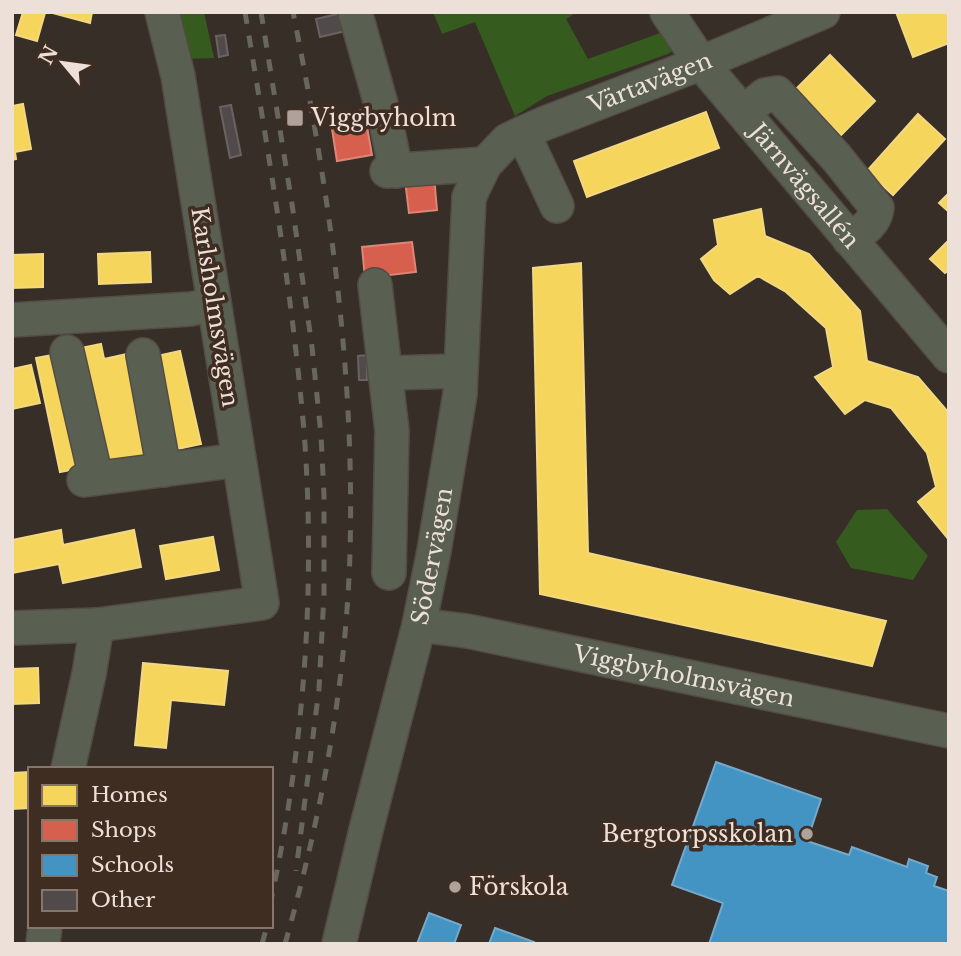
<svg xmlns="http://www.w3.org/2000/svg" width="961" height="956" viewBox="0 0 961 956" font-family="'Libre Baskerville',serif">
<rect width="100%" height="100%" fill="#382e28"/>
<!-- green -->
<path fill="#355b1e" d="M174,12H204L214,58L183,59Z
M433,12H577L566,19L588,59L666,31L674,49L668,54L547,96L515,116L475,22L442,34Z
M887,509L928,556L913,580L851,568L836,542L857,510Z"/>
<!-- homes -->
<path fill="#f6d55c" stroke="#f3d882" stroke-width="2" d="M23,12L45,13L37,41L16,35Z
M49,12H92L90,23Z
M896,12H949V43L913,57Z
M830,55L875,101L841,135L796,89Z
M23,104L31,149L15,152L16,159L12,160V106Z
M706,112L719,148L587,197L574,161Z
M918,114L945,139L893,195L867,171Z
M949,193V212L939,203Z
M761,209L765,236L809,254L860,311L867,361L918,377L949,413V540L918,502L936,487L927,453L891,408L865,400L845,414L815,377L833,367L826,328L786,292L758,276L730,294L714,280L701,259L718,245L714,220Z
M949,240V270L945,273L930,259Z
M150,252L151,282L99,284L98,254Z
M43,254V287L12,288V255Z
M581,263L588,553L886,621L872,666L540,594L533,268Z
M101,344L104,359L127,354L149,462L102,472L76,349Z
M180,351L201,444L177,449L157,356Z
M58,354L81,468L60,472L36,358Z
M31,365L40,403L12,409V369Z
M61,530L63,545L134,530L141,567L63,583L59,564L12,573V540Z
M213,537L219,570L166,579L160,546Z
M143,663L228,671L224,705L171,700L166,748L135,745Z
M38,668L39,703L12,704V669Z
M30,772V808L12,809V773Z"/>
<!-- shops -->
<path fill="#d6604d" stroke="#dd8677" stroke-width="2" d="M364,110L372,155L337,161L330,116Z
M434,176L437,210L409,213L405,180Z
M412,242L416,272L365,278L362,247Z"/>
<!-- schools -->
<path fill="#4393c3" stroke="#76aaca" stroke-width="2" d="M716,762L821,799L807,841L849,855L852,847L907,867L909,859L928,866L926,873L937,877L934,886L949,891V944H709L723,903L672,885Z
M429,913L461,925L454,944H417Z
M495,928L534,942L533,944H489Z"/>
<!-- building -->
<path fill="#514a4a" stroke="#6a6262" stroke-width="2" d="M346,12L350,30L320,37L316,19Z
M225,35L228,55L219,57L216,36Z
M231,105L241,155L230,158L220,107Z
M367,355V380H359L358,356Z"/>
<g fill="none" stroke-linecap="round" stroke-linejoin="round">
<defs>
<g id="minor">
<path d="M355,12L386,122L396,171"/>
<path id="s1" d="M667,12L701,63L949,356"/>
<path d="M744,112L765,95L777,93L836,157L877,208C875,224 862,231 849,239"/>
<path d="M523,133L557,206"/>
<path d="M387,171L485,164"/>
<path d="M375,285L392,431L389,573"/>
<path d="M12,320L191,309L214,304"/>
<path d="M67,352L96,478"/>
<path d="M143,355L164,470"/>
<path d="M385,373L461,371"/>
<path d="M84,480L239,460"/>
<path id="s2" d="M419,625L467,631L949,731"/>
<path d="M12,628L97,625L262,603L178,76L162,12"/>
<path d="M68,769L89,674L97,625"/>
<path d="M43,944L45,926"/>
<path id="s3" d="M339,944L366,830L419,625L434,551L460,394L469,197L485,164L508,140L543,124L701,63L823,12"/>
</g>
</defs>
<!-- minor casing -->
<use href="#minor" stroke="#534b46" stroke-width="36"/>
<!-- minor -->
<use href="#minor" stroke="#5a6051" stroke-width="33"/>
<!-- rail -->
<path stroke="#68675e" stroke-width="5" stroke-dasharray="12 12" stroke-linecap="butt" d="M245,12C268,151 292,291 304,431C316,588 304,747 271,900
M261,12L292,204L312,347L321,435L324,495V594L319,689L296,871
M262,944L267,926
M285,944C321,817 346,685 350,553C355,370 329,191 293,12"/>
</g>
<!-- markers -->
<g fill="#aea29b" stroke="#3f2d21" stroke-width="2.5">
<rect x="286" y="109" width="18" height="18" rx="3.5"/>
<circle cx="807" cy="834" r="7"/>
<circle cx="455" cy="887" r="7"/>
</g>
<g text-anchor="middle" stroke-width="7" stroke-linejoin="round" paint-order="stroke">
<!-- street labels -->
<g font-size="23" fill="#ede0d9" stroke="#3f2d21">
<text dy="8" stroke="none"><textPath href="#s3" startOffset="984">Värtavägen</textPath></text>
<text dy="8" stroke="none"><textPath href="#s1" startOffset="222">Järnvägsallén</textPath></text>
<text transform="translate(215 307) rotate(81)" y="8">Karlsholmsvägen</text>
<text dy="8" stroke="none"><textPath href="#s3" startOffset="399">Södervägen</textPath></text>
<text dy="8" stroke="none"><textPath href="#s2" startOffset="270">Viggbyholmsvägen</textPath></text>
</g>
<!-- poi labels -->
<g font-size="23" fill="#ede0d9" stroke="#3f2d21" text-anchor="start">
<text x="311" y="126">Viggbyholm</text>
<text x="793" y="842" text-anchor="end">Bergtorpsskolan</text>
<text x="469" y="895">Förskola</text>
</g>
</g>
<!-- border -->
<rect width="961" height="956" fill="none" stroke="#ede0d9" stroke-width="28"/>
<!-- legend -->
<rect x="28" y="767" width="245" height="161" fill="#3f2d21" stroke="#85756b" stroke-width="2"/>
<rect x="42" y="785" width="35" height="21" fill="#f6d55c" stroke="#85756b" stroke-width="2"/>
<text x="91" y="802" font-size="21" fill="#ede0d9">Homes</text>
<rect x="42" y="820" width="35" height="21" fill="#d6604d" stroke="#85756b" stroke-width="2"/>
<text x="91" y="837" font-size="21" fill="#ede0d9">Shops</text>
<rect x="42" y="855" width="35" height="21" fill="#4393c3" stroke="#85756b" stroke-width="2"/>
<text x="91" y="872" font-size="21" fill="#ede0d9">Schools</text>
<rect x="42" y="890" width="35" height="21" fill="#514a4a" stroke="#85756b" stroke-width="2"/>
<text x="91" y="907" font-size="21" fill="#ede0d9">Other</text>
<!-- north arrow -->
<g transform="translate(63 63) rotate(299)" stroke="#3f2d21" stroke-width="5" paint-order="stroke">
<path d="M0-5L12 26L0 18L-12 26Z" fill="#ede0d9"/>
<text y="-10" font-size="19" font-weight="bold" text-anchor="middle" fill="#ede0d9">N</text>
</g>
</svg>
